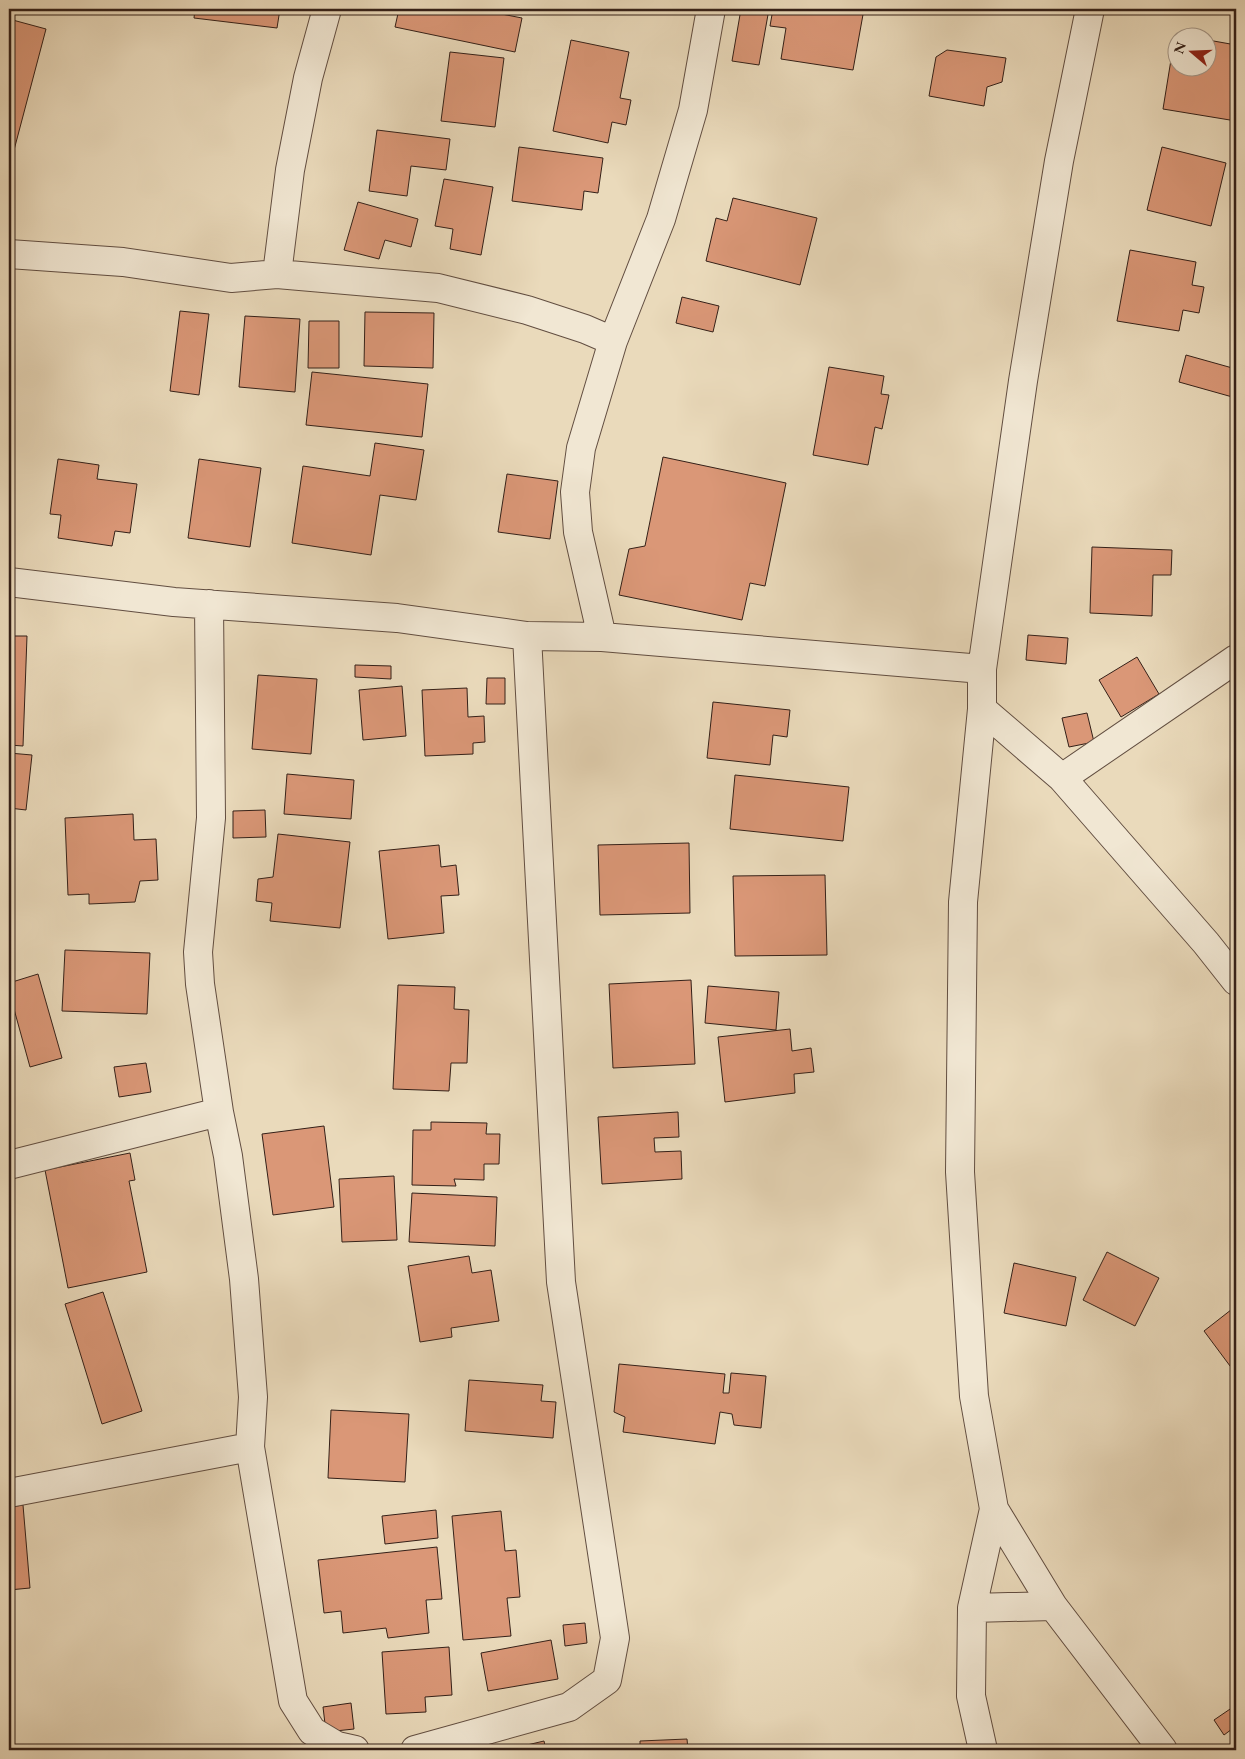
<svg xmlns="http://www.w3.org/2000/svg" width="1245" height="1759" viewBox="0 0 1245 1759" font-family="'EB Garamond',serif">
<rect width="100%" height="100%" fill="#eadabb"/>
<filter id="stains"><feTurbulence type="fractalNoise" baseFrequency=".004" numOctaves="4"/><feColorMatrix values="0 0 0 0 .2 0 0 0 0 .09 0 0 0 0 .02 0 0 0 .5 -.17"/></filter>
<radialGradient id="worn" r=".72"><stop offset=".6" stop-color="#630" stop-opacity="0"/><stop offset="1" stop-color="#630" stop-opacity=".3"/></radialGradient>
<!-- building -->
<path fill="#da9777" stroke="#342018" d="M195,9H280L277,28L194,18Z
M399,9H476L522,18L515,52L395,27Z
M741,9H769L759,65L732,61Z
M773,9H864L853,70L781,59L786,28L770,26Z
M9,19L46,29L9,169Z
M1175,35L1192,38H1178V68H1208V40L1236,45V121L1163,109Z
M571,40L629,52L620,98L631,100L626,125L612,122L608,143L553,131Z
M947,50L1006,58L1002,82L987,87L984,106L929,96L936,57Z
M450,52L504,58L495,127L441,121Z
M377,130L450,139L446,170L411,166L407,196L369,191Z
M519,147L603,158L598,193L584,191L582,210L512,201Z
M1162,147L1226,163L1211,226L1147,210Z
M444,179L493,187L481,255L450,249L453,229L435,226Z
M733,198L817,218L800,285L706,261L716,218L727,221Z
M358,202L418,219L411,247L385,240L379,259L344,250Z
M1130,250L1196,262L1192,285L1204,287L1199,313L1183,310L1179,331L1117,321Z
M682,297L719,306L713,332L676,323Z
M180,311L209,314L199,395L170,391Z
M365,312L434,313L433,368L364,366Z
M245,316L300,319L295,392L239,387Z
M309,321H339V368H308Z
M1186,355L1236,369V398L1179,382Z
M829,367L884,376L881,394L889,395L882,429L875,427L868,465L813,455Z
M312,372L428,384L422,437L306,425Z
M375,443L424,450L416,500L380,495L371,555L292,543L303,466L370,476Z
M663,457L786,483L765,586L750,583L742,620L619,595L629,549L645,546Z
M58,459L99,465L97,479L137,484L130,533L115,531L112,546L58,538L61,515L50,514Z
M199,459L261,468L250,547L188,538Z
M507,474L558,481L550,539L498,532Z
M1092,547L1172,550L1171,575H1153L1152,616L1090,613Z
M1028,635L1068,638L1066,664L1026,660Z
M9,636H27L23,746L9,745Z
M1137,657L1159,694L1121,717L1099,680Z
M355,665L391,666V679L355,677Z
M258,675L317,679L311,754L252,749Z
M487,678H505V704H486Z
M402,686L406,736L363,740L359,690Z
M467,688L468,717L484,716L485,742L473,743V754L425,756L422,690Z
M713,702L790,710L787,737L773,735L770,765L707,758Z
M1087,713L1094,742L1069,747L1062,718Z
M9,753L32,755L26,810L9,808Z
M287,774L354,780L351,819L284,814Z
M735,775L849,787L843,841L730,829Z
M265,810L266,837L233,838V811Z
M133,814L134,840L156,839L158,880L140,881L135,902L89,904V894L68,895L65,818Z
M278,834L350,842L340,928L270,921L272,903L256,901L258,879L273,877Z
M689,843L690,913L600,915L598,845Z
M439,845L441,867L456,865L459,895L441,896L444,933L388,939L379,851Z
M825,875L827,955L735,956L733,876Z
M65,950L150,953L147,1014L62,1011Z
M38,974L62,1058L30,1067L9,991V983Z
M691,980L695,1064L613,1068L609,984Z
M398,985L455,987L454,1009L469,1010L467,1063H451L449,1091L393,1089Z
M708,986L779,992L776,1030L705,1023Z
M790,1029L792,1051L811,1048L814,1072L794,1074L795,1093L725,1102L718,1037Z
M146,1063L151,1092L119,1097L114,1067Z
M678,1112L679,1137L654,1138L655,1152L681,1151L682,1179L602,1184L598,1117Z
M431,1122L487,1123L486,1134H500L499,1164H484V1180L454,1179L456,1186L412,1185L413,1130H431Z
M324,1126L334,1207L273,1215L262,1134Z
M130,1153L135,1180L129,1181L147,1272L68,1288L45,1170Z
M394,1176L397,1240L342,1242L339,1179Z
M412,1193L497,1197L495,1246L409,1242Z
M1107,1252L1159,1278L1135,1326L1083,1300Z
M469,1256L472,1273L491,1270L499,1321L451,1328L452,1337L420,1342L408,1266Z
M1014,1263L1076,1277L1066,1326L1004,1313Z
M103,1292L142,1411L102,1424L65,1304Z
M1236,1306V1374L1204,1331Z
M619,1364L725,1374L723,1393H729L731,1373L766,1376L761,1428L734,1425L732,1414L720,1412L715,1444L623,1432L625,1417L614,1412Z
M469,1380L543,1385L541,1401L556,1402L553,1438L465,1431Z
M331,1410L409,1414L405,1482L328,1478Z
M23,1505L30,1588L9,1590V1507Z
M436,1510L438,1538L385,1544L382,1516Z
M501,1511L505,1551L516,1550L520,1597L507,1598L511,1636L463,1640L452,1516Z
M437,1547L442,1599L426,1600L429,1633L388,1638L386,1628L343,1633L341,1611L324,1613L318,1560Z
M585,1623L587,1643L565,1646L563,1625Z
M551,1640L558,1679L488,1691L481,1653Z
M449,1647L452,1695L425,1697L426,1712L386,1714L382,1652Z
M351,1703L354,1729L326,1732L323,1707Z
M1236,1705V1726L1224,1735L1214,1720Z
M687,1739L688,1750H640V1741Z
M544,1741L546,1750H528L527,1745Z"/>
<g fill="none" stroke-linecap="round" stroke-linejoin="round">
<defs>
<path id="street" d="M1090,9L1059,161L1023,381L982,669V709L963,902L960,1172L974,1396L994,1509L1053,1606L1163,1750
M9,254L123,262L231,278L277,274L438,288L527,310L585,329L613,341
M277,274L290,170L308,78L327,9
M9,582L174,602L397,618L527,636L602,637L982,669
M209,604L211,818L198,952L200,984L219,1112L228,1156L244,1279L253,1397L250,1447L293,1701L312,1731L337,1746L355,1750
M602,637L578,532L575,492L581,448L613,341L661,219L693,110L711,9
M982,709L1062,778L1206,943L1236,981
M1062,778L1236,659
M9,1165L219,1112
M9,1493L250,1447
M972,1608L1053,1606
M415,1750L569,1707L607,1680L615,1638L561,1282L527,636
M983,1750L971,1696L972,1608L994,1509"/>
</defs>
<!-- street casing -->
<use href="#street" stroke="#624e41" stroke-width="30"/>
<!-- street -->
<use href="#street" stroke="#f1e7d3" stroke-width="28"/>
</g>
<!-- margin -->
<rect width="1245" height="1759" fill="none" stroke="#eadabb" stroke-width="30"/>
<rect x="10" y="10" width="1225" height="1739" fill="none" stroke="#342018" stroke-width="2.5"/>
<rect x="15" y="15" width="1215" height="1729" fill="none" stroke="#342018"/>
<!-- north arrow -->
<g transform="translate(1192 52) rotate(289)"><circle r="24" fill="#f1e7d3" stroke="#a59788"/>
<path d="M0-4L9 19L0 12L-9 19Z" fill="#8f2418"/>
<text y="-8" font-size="14" font-weight="bold" text-anchor="middle" fill="#342018">N</text>
</g>
<rect width="100%" height="100%" filter="url(#stains)"/>
<rect width="100%" height="100%" fill="url(#worn)"/>
</svg>
